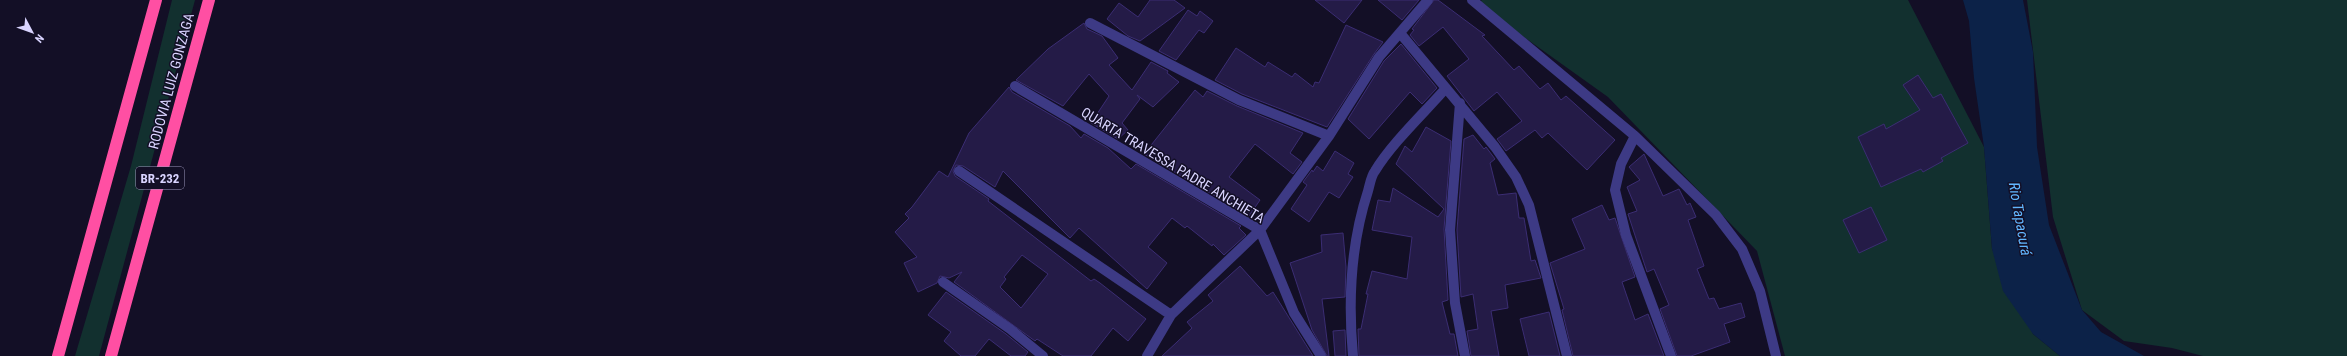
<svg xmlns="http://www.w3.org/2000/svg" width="2347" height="356" viewBox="0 0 2347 356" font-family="'Roboto Condensed',sans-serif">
<rect width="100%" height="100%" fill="#130f26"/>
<!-- green -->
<path fill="#12302f" d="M172,0H195L99,356H75L131,166Z
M1482,0H1908L1984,147L1992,249L2033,334L2060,356H1785L1757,251L1608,97L1478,4Z
M2027,0H2347V356H2203L2172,348L2124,341L2082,310L2053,217Z"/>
<!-- water -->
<path fill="#0c2248" d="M1963,0H2023L2033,52L2037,147L2049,225L2082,310L2101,332L2144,356H2060L2033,334L2003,291L1992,249L1984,147L1974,78L1969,21Z"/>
<!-- building -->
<path fill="#241b47" stroke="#3b2d73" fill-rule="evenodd" d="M1150,0H1174L1185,8L1140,41L1128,36L1107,19L1119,3L1138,17Z
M1315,0H1362L1344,23Z
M1378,0H1419L1402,20Z
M1434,0H1438L1485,35L1482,36L1514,70L1519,66L1540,89L1548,83L1561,100L1566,96L1615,140L1587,170L1548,133L1542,138L1535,130L1506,151L1497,139L1522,121L1497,92L1474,111L1447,76L1469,59L1443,27L1419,46L1410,35L1414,30L1412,29Z
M1188,10L1197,16L1200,11L1213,21L1204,33L1199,30L1176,60L1159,51Z
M1084,23L1087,29L1102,36L1118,58L1109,65L1132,90L1151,62L1168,71L1167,73L1179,82L1153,107L1137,95L1140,99L1122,123L1128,130L1118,139L1091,123L1109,96L1089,74L1063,106L1016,80L1048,49Z
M1346,25L1383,42L1374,54L1327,127L1242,94L1215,80L1236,48L1265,67L1268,62L1292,77L1295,73L1313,87L1315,82L1319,83Z
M1401,44L1437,88L1422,104L1410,92L1369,139L1348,119L1384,61Z
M1918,75L1933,98L1941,94L1968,143L1941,158L1943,161L1923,172L1921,169L1881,187L1858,137L1884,124L1886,129L1920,110L1903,85Z
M1009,87L1012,92L1070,126L1081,138L1084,134L1108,148L1131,169L1136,164L1241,226L1239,228L1246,235L1224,255L1213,244L1212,246L1187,226L1185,228L1172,218L1148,247L1167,263L1147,289L1079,228L1070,238L1003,171L995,187L963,166L956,165L953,171L955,176L989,199L988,201L1091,281L1094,279L1100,283L1146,319L1128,341L1113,328L1091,356H1063L1037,339L1035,341L954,282L962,272L949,278L940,276L937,283L918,292L904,263L917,257L895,232L909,218L905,214L912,207L939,171L948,177L969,133ZM1022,255L1048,274L1021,308L1000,287L1006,279L1004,277Z
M1195,90L1203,97L1207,91L1237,106L1303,133L1290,153L1302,162L1293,174L1255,144L1229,177L1260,200L1249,216L1144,154Z
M1426,127L1451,141L1444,229L1448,300L1442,302L1450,334H1454L1458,356H1359L1358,329H1361L1368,294H1366L1372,271L1407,279L1412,237L1372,230L1378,200L1390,202L1393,188L1438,217L1444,209L1396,164L1405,146L1412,152Z
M1473,135L1484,149L1486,147L1495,159L1490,163L1498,195L1516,193L1519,218H1524L1531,261L1535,260L1541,278L1505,285L1508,308L1491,311L1499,356H1471L1467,331L1478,329L1473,294L1461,297L1457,230L1464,139Z
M1335,151L1354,163L1348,174L1353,177L1339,198L1329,192L1309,222L1291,209L1307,185L1303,182L1312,170L1313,172L1317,166L1323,171Z
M1644,154L1663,196L1679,189L1687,205L1690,203L1696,217L1688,220L1704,266L1697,269L1709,299L1714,298L1719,309L1741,303L1745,317L1724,324L1730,342L1691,356H1677L1660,309L1669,305L1654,269L1647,272L1628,214L1637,211L1627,187L1640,180L1629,167Z
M1602,205L1609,220L1615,218L1635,277L1622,282L1635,320L1648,314L1664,356H1573L1562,310L1564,309L1550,263L1585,249L1572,219Z
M1871,207L1887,240L1859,253L1843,220Z
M1343,233L1346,267L1345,297L1322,299L1329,356H1327L1312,330L1290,263L1322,252L1321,235Z
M1240,266L1267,296L1273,292L1313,356H1162L1192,328L1187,322L1213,301L1208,295Z
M946,292L1006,334L1028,352L1025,356H1011L989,339L975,356H961L944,341L951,332L928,315Z
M1549,312L1560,356H1529L1520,319Z
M1345,330L1346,356H1335L1333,331Z"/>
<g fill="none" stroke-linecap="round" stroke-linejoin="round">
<!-- minor -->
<path stroke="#3d3a85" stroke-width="10" d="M1472,0L1635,136L1716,215L1742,249L1760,291L1776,356
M1090,23L1239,100L1329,136
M1400,33L1495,147L1516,177L1529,205L1567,356
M1015,86L1260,230L1294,313L1321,356
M1460,103L1450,230L1455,303L1465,356
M1635,136L1621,164L1615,190L1626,235L1671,356
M959,171L1171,315
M943,282L1010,329L1043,356
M1147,356L1171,315L1260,230L1329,136L1379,57L1428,0
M1353,356C1348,302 1351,243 1368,191C1370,184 1371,176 1375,171C1391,144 1425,112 1446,88"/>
<!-- highway -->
<path stroke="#ff4fa3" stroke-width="12" d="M58,356L156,0
M111,356L209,0"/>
</g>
<g text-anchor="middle" stroke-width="3" stroke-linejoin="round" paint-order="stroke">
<!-- shield labels -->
<rect fill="#130f26" stroke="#9e99be" stroke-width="1" x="136" y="167" width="48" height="22" rx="3"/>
<g font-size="13" font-weight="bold" fill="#d9d4ff">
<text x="160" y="183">BR-232</text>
</g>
<!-- street labels -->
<g font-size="14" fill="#d9d4ff" stroke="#130f26">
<text transform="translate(171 81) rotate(-75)" y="5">RODOVIA LUIZ GONZAGA</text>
<text transform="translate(1173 165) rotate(31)" y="5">QUARTA TRAVESSA PADRE ANCHIETA</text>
</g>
<!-- water labels -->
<g font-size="15" font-style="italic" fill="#62b6ff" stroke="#130f26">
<text transform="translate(2020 219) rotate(80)" y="5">Rio Tapacurá</text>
</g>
</g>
<!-- north arrow -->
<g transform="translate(32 32) rotate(131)" stroke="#130f26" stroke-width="3" paint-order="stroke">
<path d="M0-3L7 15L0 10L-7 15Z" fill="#d9d4ff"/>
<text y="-6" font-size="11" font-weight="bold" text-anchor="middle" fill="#d9d4ff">N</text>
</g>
</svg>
